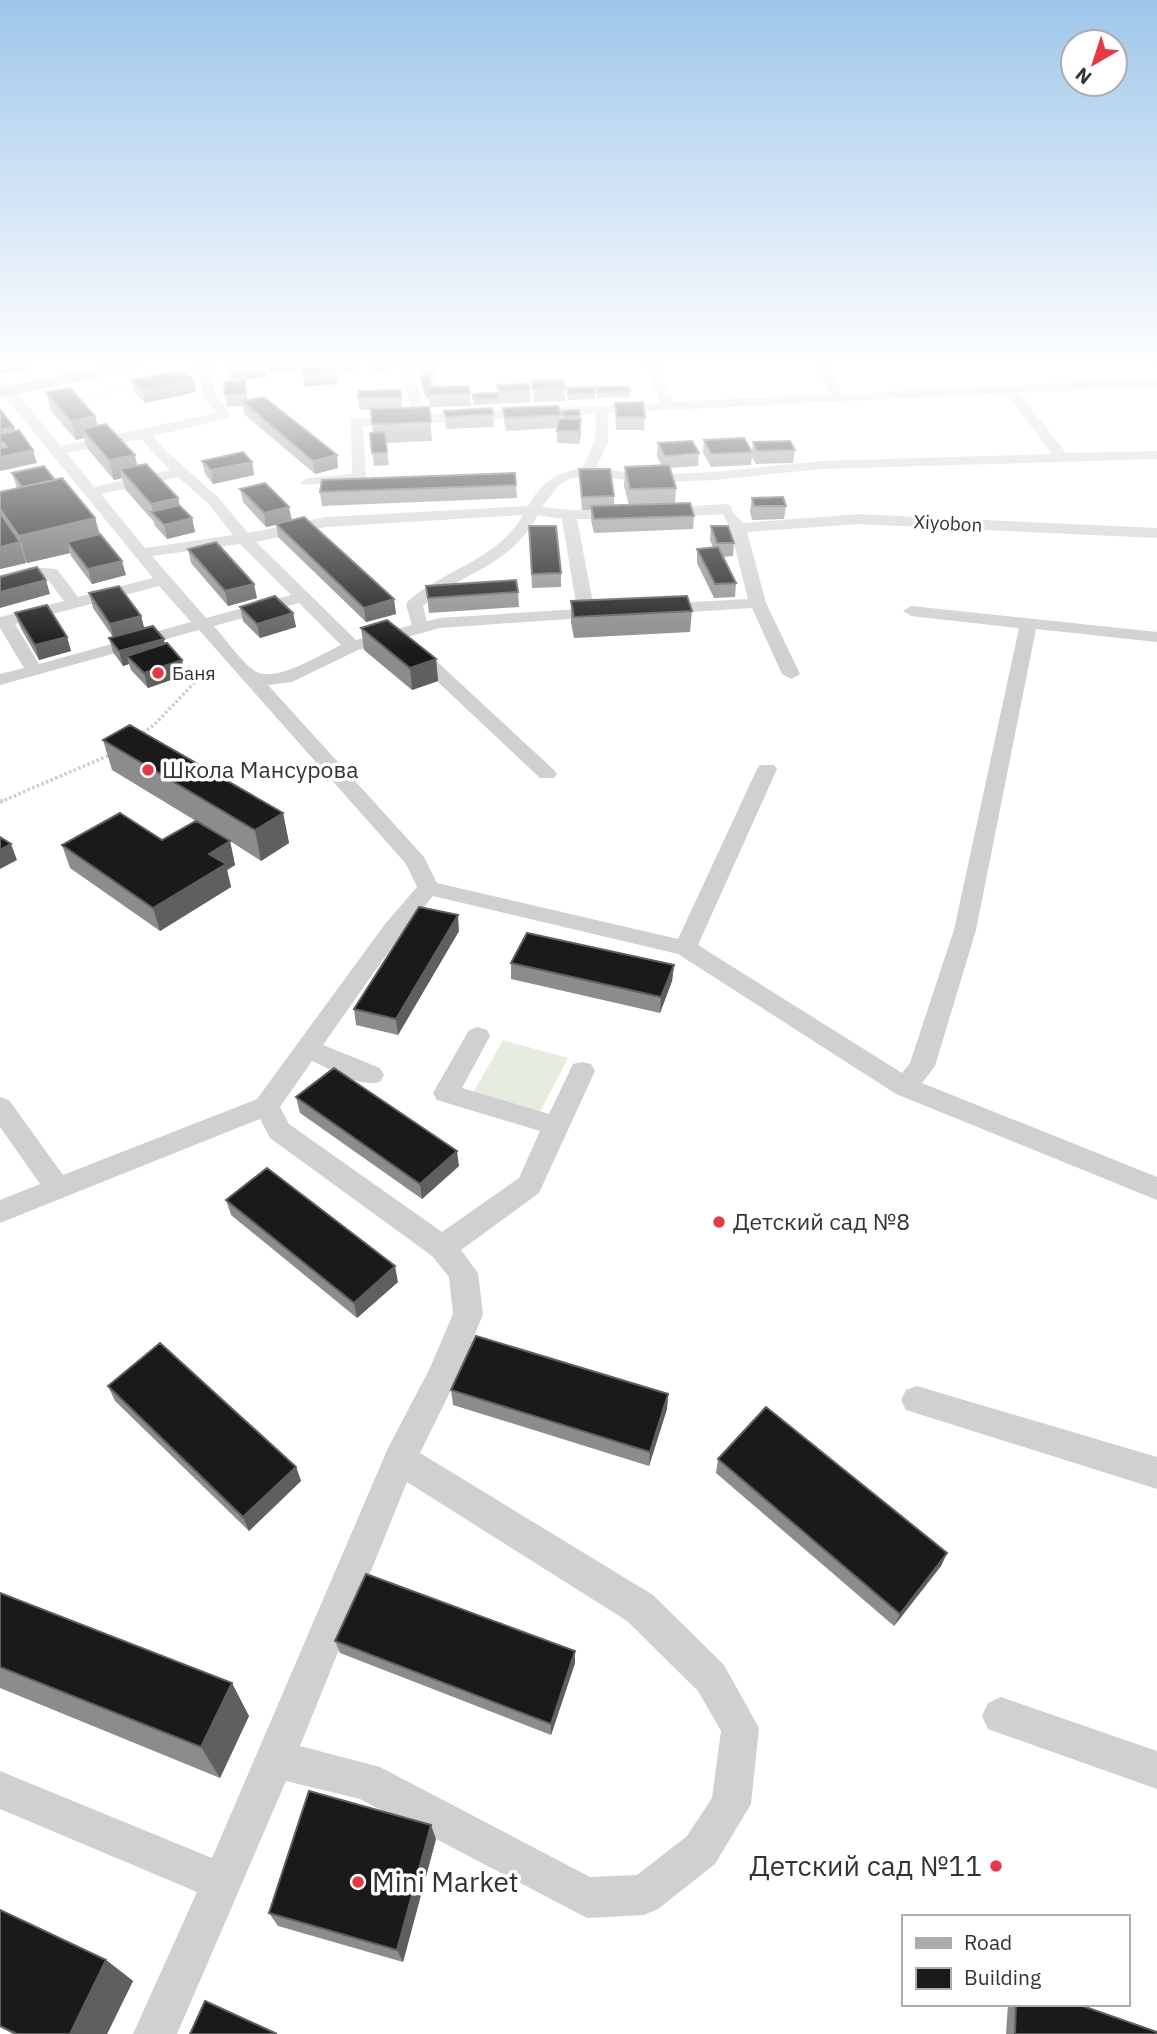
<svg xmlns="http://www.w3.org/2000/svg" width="1157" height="2034" viewBox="0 0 1157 2034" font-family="'IBM Plex Sans',sans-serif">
<rect width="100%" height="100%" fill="#fff"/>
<!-- green -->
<path fill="#e6ecdf" d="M503,1040L568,1058L540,1112L473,1093Z"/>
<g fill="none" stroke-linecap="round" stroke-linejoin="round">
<!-- path-far2 -->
<path stroke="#cdcdcd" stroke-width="2.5" stroke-dasharray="2 2" stroke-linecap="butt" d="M76,399L136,386"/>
<!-- path-far1 -->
<path stroke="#cdcdcd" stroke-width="3.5" stroke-dasharray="2.5 2.5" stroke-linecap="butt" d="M139,736L155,724L197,680
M0,802L112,754"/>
<!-- path -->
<path stroke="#cdcdcd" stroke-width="4.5" stroke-dasharray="3.5 3.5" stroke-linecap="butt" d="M0,802L4,800"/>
<!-- minor -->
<path fill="#d0d0d0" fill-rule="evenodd" d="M197,366H209L216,396L231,415L229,418L153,436L167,452L218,497L248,533L326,517L528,506C542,482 555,473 582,468C592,450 598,435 595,414L363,426L366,478L364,481L303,485L301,482L308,478L352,474L351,419L414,415L397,366H409L427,414L661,403L645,366H657L674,402L829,394L817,366H829L842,394L1157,378V386L1019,393L1066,453L1157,451V459L821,469L715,480L648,483L587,475L569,479L558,486L542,507L569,510L623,509L631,514L623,519H577L594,608H610L613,612L610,616L440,628L358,650L292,682L268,685L424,857L437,883L678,939L757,769L760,765H774L777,769L698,945L902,1073L910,1063L954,930L1019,628L911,616L903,611L911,606L1157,632V642L1036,629L976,930L935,1066L922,1083L1157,1177V1200L896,1094L678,954L433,896L401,934L323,1045L380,1068L384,1075L380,1082C360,1088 331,1069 312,1061L280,1107L289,1124L442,1232L519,1178L540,1131L437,1100L433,1093L469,1030L478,1027L487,1030L490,1036L462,1088L549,1114L573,1064L582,1062L591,1064L595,1071L539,1193L461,1250L478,1273L483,1314L459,1374L420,1453L653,1595L724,1665L759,1728L751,1804L715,1864L658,1909L644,1915L587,1918L360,1799L286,1781L177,2034H133L197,1892L0,1809V1771L212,1858L388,1448L430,1368L453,1314L449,1277L432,1256L270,1138L260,1119L0,1223V1200L40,1184L0,1127V1097L9,1100L63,1175L257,1099L385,924L417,887L406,864L199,630L0,685V674L24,668L0,628V617L64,601L46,577H31L0,585V575L31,567L57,569L78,597L153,578L0,391V381L13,388L61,446L216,413L203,396ZM1006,393L1052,454L821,461L715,472L648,475L596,468L608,442V413ZM141,439L170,470L94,487L67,453ZM178,477L208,503L233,535L145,548L101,494ZM523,515C497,560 445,569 408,601L406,605L412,625L356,640L256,542L326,527ZM538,515L562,519L577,609L440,618L427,621L423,606C464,570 509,568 538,515ZM240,544L291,595L206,618L152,556ZM159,586L191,622L39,664L15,624ZM299,603L341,645C321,654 275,684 255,671C242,663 225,638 214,626ZM407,1482L627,1621L698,1691L721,1731L712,1798L687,1836L637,1875L590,1877L380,1767L300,1746Z
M726,504L731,506L732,511L743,523L858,514L1157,528V538L858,524L747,532L766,603L800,674L791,679L782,674L752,608L658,614L650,609L658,604L748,599L730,528L723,514L659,518L651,513L659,508Z
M413,644L419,645L554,770L557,774L554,778H540L407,653L404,649Z
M917,1386L1157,1457V1489L906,1410L901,1400L906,1390Z
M1001,1697L1157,1751V1789L988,1729L982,1716L988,1703Z"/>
<!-- major -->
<path fill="#ababab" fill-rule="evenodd" d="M108,366H139L132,371L0,397V387Z"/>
</g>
<!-- wall -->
<path fill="#8c8c8c" d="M226,366H265L266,377L232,381L227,372Z
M337,366H357V372L338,371Z
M417,366H436L437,379H431L433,387L470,393L471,406L430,407L429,399H426L421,379H419Z
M131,380L196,392L145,403L134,392Z
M532,381L565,388V401L534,402Z
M497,385L530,390L531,402L474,405L473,394L497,393Z
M596,387L630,391V397L597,398Z
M567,388L595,393V399L568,400Z
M401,390L402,408L429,407L432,441L386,443L389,465L374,466L370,433L373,432L371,410H360L358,398Z
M46,392L95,416L98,426L137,466L178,498L180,506L192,518L195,532L167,539L155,526L154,522L125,489L122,478L114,480L87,448L84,438L76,440L51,411Z
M247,393V400L337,455L338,468L315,474L244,414L243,406L227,407L225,395Z
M615,403L645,417L644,430H616Z
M503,408L561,415V419H563L562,411L579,410L581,432L579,444L557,443V428L506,431L504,421Z
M444,411L493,414L494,427L446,429Z
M704,440L752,451L753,442L795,450L793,463L756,464L752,457L751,465L711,467L703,453Z
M658,443L699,453L698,466L670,468L676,488L675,503L694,516L693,529L594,533L591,520V510H582L579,469L614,496V505H629L624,486L625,467L662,466L657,456Z
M202,461L252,462L254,475L213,484L205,474Z
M12,473L55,480L95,518L100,534L126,575L92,584L71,556L70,553L27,563L26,561V563L0,569V492L17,488Z
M516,485L517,498L322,506L320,492Z
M240,489L291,520L394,599L396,614L366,622L278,537L276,525L266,527L243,502Z
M752,498L786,506L784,519L752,520L750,511Z
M529,526L561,573V587L532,588Z
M711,526L734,543L733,556L723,557L736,583L735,597L714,598L697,563V549L713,547L710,540Z
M188,549L257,598L228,606L191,563Z
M426,586L518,592L519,607L429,613Z
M89,593L141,616L144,628L165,644L182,660L185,675L148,688L131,670L129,664L123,666L113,652L109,638L113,637L93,608Z
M571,601L692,611L690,632L574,638L571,622Z
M240,607L293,613L296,627L260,638L243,621Z
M15,613L67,637L71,651L39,660L20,627Z
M361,628L436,659L438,681L412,690L364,650Z
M103,740L283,813L289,843L261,861L230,841L235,865L227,870L231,887L160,931L70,868L62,845L162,840L196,821L112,770Z
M459,931L398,1035L356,1025L354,1009Z
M511,963L674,965L672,981L660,1013L511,979Z
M296,1097L459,1166L422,1199L300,1113Z
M226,1200L398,1282L357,1318L231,1215Z
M108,1386L296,1467L301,1481L249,1531L115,1401Z
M451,1390L668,1394L667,1409L649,1466L453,1405Z
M718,1459L947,1553L941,1566L894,1626L716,1473Z
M0,1593L249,1716L220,1778L0,1688Z
M335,1641L575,1663L551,1735L340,1653Z
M436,1839L403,1962L278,1926L269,1913Z
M0,1910L106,1960L133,1981L107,2034H13L0,2027Z
M1008,2004H1077L1157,2034H1006Z"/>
<!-- shaded-wall -->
<path fill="#5f5f5f" d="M2,366H32V368L0,374V368H2Z
M255,366H265L266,377L232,381L230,369Z
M283,366H298V371L268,373V367Z
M371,366H389V371L372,372Z
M337,372L338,384L304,387L303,374Z
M194,380L196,392L145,403L143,390Z
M95,416L100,435L82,429L84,438L76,440L71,421Z
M581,419V432L579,444V431Z
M14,427L18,440L3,443L7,455L0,456V430Z
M33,450L37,463L0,471V457Z
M135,455L139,474L120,469L122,478L114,480L109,460Z
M337,455L338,468L315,474L313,461Z
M252,462L254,475L213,484L211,470Z
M178,498L182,518L154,514L151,504Z
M289,507L292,521L266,527L264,513Z
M95,518L102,545L67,542L70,553L27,563L19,536Z
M192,518L195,532L167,539L164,525Z
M20,542L26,563L0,569V547Z
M122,561L126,575L92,584L88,569Z
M46,580L50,594L0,608V592Z
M254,584L257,598L228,606L225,591Z
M394,599L396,614L366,622L364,608Z
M293,613L296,627L260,638L257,624Z
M141,616L145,631L114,639L110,624Z
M67,637L71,651L39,660L35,645Z
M164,639L167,654L127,656L129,664L123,666L119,651Z
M436,659L438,681L412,690L410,668Z
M182,660L185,675L148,688L144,673Z
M283,813L289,843L261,861L255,830Z
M230,841L235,865L227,870L231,887L160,931L153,908L209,854Z
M11,844L17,860L0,869V850Z
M458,915L459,931L398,1035L396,1019Z
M674,965L672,981L660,1013L661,997Z
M457,1151L459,1166L422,1199L420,1184Z
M395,1266L398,1282L357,1318L354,1303Z
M668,1394L667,1409L649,1466L650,1452Z
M296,1467L301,1481L249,1531L243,1517Z
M947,1553L941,1566L894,1626L900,1614Z
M575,1651V1663L551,1735V1724Z
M232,1683L249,1716L220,1778L201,1747Z
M431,1825L436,1839L403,1962L397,1950Z
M106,1960L133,1981L107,2034H70Z"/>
<!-- building -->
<path fill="#1a1a1a" stroke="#5f5f5f" stroke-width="2" d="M228,366H255L230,369Z
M316,366H335L337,372L303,374L301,367Z
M181,370L194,380L143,390L131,380Z
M430,376L433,387H428L429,393H425L421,377Z
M563,380L565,388L533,389L532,381Z
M245,381L246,393L225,395L224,382Z
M529,384L530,390L499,392L497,385Z
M469,386L470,393L429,395L428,387Z
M594,387L595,393L568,394L567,388Z
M596,387H629L630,391L597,392Z
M70,388L95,416L71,421L46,392Z
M401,390V397L358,398L359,391Z
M498,393L499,398L473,399V394Z
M264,397L337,455L313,461L242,401Z
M643,402L645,417H617L615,403Z
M558,406L561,415L505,418L503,408Z
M429,407L431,422L372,424L371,409Z
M492,408L493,414L446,417L444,411Z
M0,409L14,427L0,430Z
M579,410L580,416H563L562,411Z
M559,419H581L579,431H557Z
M106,424L135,455L109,460L82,429Z
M19,430L33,450L0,457V448L7,447L3,442L0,443V434Z
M385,432L387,452L372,453L370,433Z
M744,438L752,452L711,454L704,440Z
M692,441L699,453L665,456L658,443Z
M790,441L795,450L757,451L753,442Z
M243,452L252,462L211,470L202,461Z
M146,464L178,498L151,504L120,469Z
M669,465L676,488L630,489L625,467Z
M44,466L55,480L22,487L12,473Z
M579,469H610L614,496L582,497Z
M515,473L516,485L320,492L322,480Z
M62,478L95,518L19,536L0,509V492Z
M265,483L289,507L264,513L240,489Z
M783,497L786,506H754L752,498Z
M690,503L694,516L594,519L591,506Z
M179,505L192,518L164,525L151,512Z
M0,513L20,542L0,547Z
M304,517L394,599L364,608L276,524Z
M529,526H556L561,573L532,574Z
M711,526H728L734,543H717Z
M100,534L122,561L88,569L67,542Z
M216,542L254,584L225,591L188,549Z
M718,547L736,583L715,584L697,549Z
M37,567L46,580L0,592V577Z
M516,580L518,592L428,598L426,586Z
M119,586L141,616L110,624L89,593Z
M275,596L293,613L257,624L240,607Z
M687,596L692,611L574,617L571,601Z
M47,605L67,637L35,645L15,613Z
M387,620L436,659L410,668L361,628Z
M153,626L164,639L119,651L109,638Z
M167,643L182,660L144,673L127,656Z
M130,725L283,813L255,830L103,740Z
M120,813L162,840L196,821L230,841L209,854L226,864L153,908L62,845Z
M0,837L11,844L0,850Z
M419,907L458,915L396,1019L354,1009Z
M527,933L674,965L661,997L511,963Z
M334,1068L457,1151L420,1184L296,1097Z
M267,1168L395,1266L354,1303L226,1200Z
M476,1336L668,1394L650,1452L451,1390Z
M160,1343L296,1467L243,1517L108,1386Z
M766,1407L947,1553L900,1614L718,1459Z
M366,1574L575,1651L551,1724L335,1641Z
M0,1593L232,1683L201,1747L0,1667Z
M309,1791L431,1825L397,1950L269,1913Z
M0,1910L106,1960L70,2034H17L0,2026Z
M205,2001L277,2034H190Z
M1016,2004H1077L1157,2032V2034H1015Z"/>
<!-- sky -->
<linearGradient id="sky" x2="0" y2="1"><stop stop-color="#9ec6ea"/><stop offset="0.56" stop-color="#fff"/><stop offset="1" stop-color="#fff" stop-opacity="0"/></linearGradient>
<rect width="1157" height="651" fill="url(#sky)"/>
<!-- markers -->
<g fill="#e63946" stroke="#fff" stroke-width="2.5">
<circle cx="158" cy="673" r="7"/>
<circle cx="148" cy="770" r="7"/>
<circle cx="719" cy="1222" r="7"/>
<circle cx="996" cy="1866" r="7"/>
<circle cx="358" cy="1882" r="7"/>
</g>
<g text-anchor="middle" stroke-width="7" stroke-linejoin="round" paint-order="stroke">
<!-- far-street labels -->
<g font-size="19" fill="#333" stroke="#fff">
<text transform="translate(948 523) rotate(3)" y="7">Xiyobon</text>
</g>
<!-- far-poi labels -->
<g font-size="19" fill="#333" stroke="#fff" text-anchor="start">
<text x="172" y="680">Баня</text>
</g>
<!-- poi labels -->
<g font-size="23" fill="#333" stroke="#fff" text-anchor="start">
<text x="162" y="778">Школа Мансурова</text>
<text x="733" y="1230">Детский сад №8</text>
</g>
<!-- near-poi labels -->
<g font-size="28" fill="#333" stroke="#fff" text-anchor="end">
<text x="982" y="1876">Детский сад №11</text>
<text x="372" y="1892" text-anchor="start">Mini Market</text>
</g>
</g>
<!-- legend -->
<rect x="902" y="1915" width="228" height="91" fill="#ffffff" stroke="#adadad" stroke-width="2"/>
<rect x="916" y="1938" width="35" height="10" fill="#ababab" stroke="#adadad" stroke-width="2"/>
<text x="964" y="1950" font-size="21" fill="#333333">Road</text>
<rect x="916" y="1968" width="35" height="21" fill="#1a1a1a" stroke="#adadad" stroke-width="2"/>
<text x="964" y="1985" font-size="21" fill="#333333">Building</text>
<!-- north arrow -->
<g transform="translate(1094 63) rotate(219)"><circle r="33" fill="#ffffff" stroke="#adadad" stroke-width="2"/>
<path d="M0-5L12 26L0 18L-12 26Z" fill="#e63946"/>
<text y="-10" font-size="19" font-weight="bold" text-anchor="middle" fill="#333333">N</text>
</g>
</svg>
